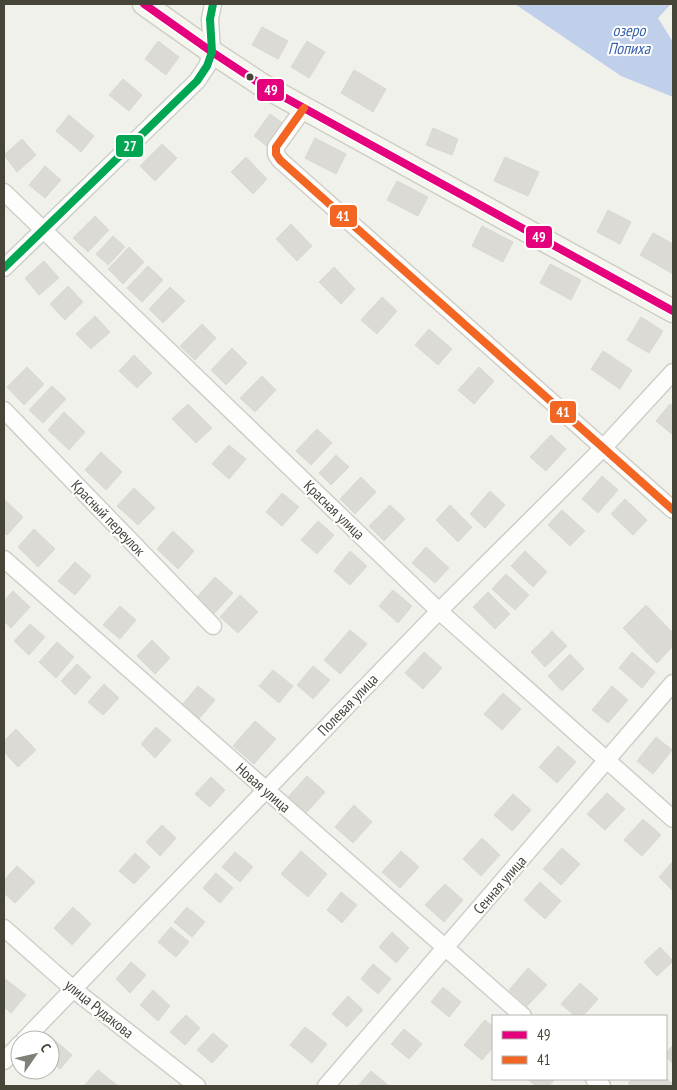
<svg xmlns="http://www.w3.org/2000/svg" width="677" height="1090" viewBox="0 0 677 1090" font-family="'PT Sans Narrow',sans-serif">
<rect width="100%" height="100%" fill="#f1f1ec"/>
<!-- water -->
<path fill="#c0d0eb" d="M515,4H671L658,18L673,42V97L621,76Z"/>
<!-- building -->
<path fill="#dbdad4" stroke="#d9d8d2" d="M262,27L288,41L278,59L252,45Z
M158,41L179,57L166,75L145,59Z
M307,41L325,52L309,78L291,67Z
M354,70L386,89L373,112L341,93Z
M123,79L142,95L129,111L109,95Z
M270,114L284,124L268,147L254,136Z
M69,115L94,136L81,152L56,131Z
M433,128L458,139L452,155L426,145Z
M315,138L346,154L336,174L305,158Z
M22,139L36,155L17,172L4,155Z
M162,144L177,158L155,181L140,166Z
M246,157L267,179L253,194L231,172Z
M505,157L539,172L528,196L494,181Z
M45,166L61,180L45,198L29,185Z
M397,181L428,197L418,216L387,200Z
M608,210L631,222L620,244L597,232Z
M95,216L109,230L88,252L73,238Z
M291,224L312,246L297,261L276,239Z
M482,226L513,242L503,262L472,246Z
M653,233L673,244V274L640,255Z
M113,236L125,247L108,265L96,254Z
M129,247L144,262L123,284L108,269Z
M44,261L59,278L39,295L25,278Z
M550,264L581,280L571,300L540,283Z
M148,266L163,280L142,302L127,288Z
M334,267L355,289L341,304L319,282Z
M68,286L83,302L65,320L50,304Z
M170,287L185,301L163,323L149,309Z
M382,297L397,311L377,334L361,320Z
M95,316L110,332L91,349L76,334Z
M641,317L663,331L649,353L627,340Z
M202,324L216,338L195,360L180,346Z
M429,329L452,349L438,365L415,345Z
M232,348L247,363L226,385L211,370Z
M603,351L632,370L620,389L591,369Z
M134,355L152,373L137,388L119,371Z
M27,367L44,384L24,405L7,387Z
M479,367L494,381L474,404L458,390Z
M262,376L276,390L255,412L240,398Z
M52,386L66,399L43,423L29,410Z
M188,404L212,428L196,443L172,419Z
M670,404L673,406V435L656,421Z
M64,412L85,432L69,450L48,430Z
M317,429L332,443L311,465L296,451Z
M551,435L566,449L546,471L530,457Z
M229,445L246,459L229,479L212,464Z
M101,452L122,472L106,490L85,470Z
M336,455L349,467L331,485L319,473Z
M602,476L618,490L598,513L582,499Z
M361,477L376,492L355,514L340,499Z
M134,488L155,508L138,525L117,506Z
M490,491L505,505L485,528L470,514Z
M282,493L299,507L282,526L266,512Z
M4,499L23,517L7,535L4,532Z
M625,499L647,520L633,535L611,514Z
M390,505L405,519L384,541L369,526Z
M450,505L472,527L458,542L436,520Z
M562,510L585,531L570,546L548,525Z
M318,521L334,535L317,554L301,540Z
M34,529L55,549L38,567L18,547Z
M173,531L194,551L178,569L157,549Z
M426,547L449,568L435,583L412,563Z
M350,551L367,566L350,585L334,571Z
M525,551L547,572L533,587L511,566Z
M75,562L91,576L75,595L58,581Z
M506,574L529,595L515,610L492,589Z
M215,577L233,593L214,614L196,598Z
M393,590L412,606L398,623L379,606Z
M13,591L30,607L11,628L4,621V601Z
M488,592L510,614L495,629L473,607Z
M240,595L258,612L238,633L220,617Z
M646,605L673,633V646L657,663L623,628Z
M120,606L136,620L120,639L103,625Z
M30,624L45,637L29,655L14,641Z
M350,630L367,644L340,674L324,660Z
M552,631L567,646L545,667L531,652Z
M152,640L170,658L155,674L137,656Z
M57,642L74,657L56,678L39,662Z
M424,652L442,668L423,689L405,673Z
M632,652L655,672L642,688L619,668Z
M570,654L584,669L562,691L548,676Z
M77,664L91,677L75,695L61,681Z
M313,666L330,680L313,699L297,685Z
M273,670L293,686L279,703L259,686Z
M104,684L119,698L103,715L88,702Z
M198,686L215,700L198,720L181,706Z
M612,686L628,700L608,723L592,710Z
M503,693L521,709L502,730L484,714Z
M255,721L276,739L254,764L233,746Z
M156,727L171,740L155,758L141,744Z
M16,729L36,750L18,767L4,752V741Z
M656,737L672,750L653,774L637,761Z
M558,746L576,762L557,783L539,767Z
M307,776L325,792L306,813L288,797Z
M211,777L225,790L210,807L195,794Z
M607,793L625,809L605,830L587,814Z
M513,794L531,810L512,831L494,815Z
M354,805L372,822L353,843L335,827Z
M643,819L661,835L642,856L624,840Z
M162,825L176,838L160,856L146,842Z
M482,838L500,855L481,876L463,859Z
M562,848L580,864L561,885L543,869Z
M301,851L327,874L308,897L281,874Z
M401,851L419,867L400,888L382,872Z
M235,852L253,867L240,882L222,867Z
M135,853L150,867L134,884L119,871Z
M673,861V891L659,877Z
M17,866L35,882L15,903L4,893V880Z
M216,873L233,888L220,903L203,888Z
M540,882L561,901L545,919L524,900Z
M445,884L463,900L444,922L425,905Z
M341,892L357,905L342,923L327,910Z
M73,907L91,924L72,945L54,928Z
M187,907L205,922L192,937L174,922Z
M171,927L189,942L176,957L158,942Z
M392,932L409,948L396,963L379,947Z
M660,947L673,961L657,976L644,962Z
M131,962L146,975L130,993L116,979Z
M373,964L391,979L378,994L361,979Z
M528,968L547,985L527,1006L509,990Z
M4,978L26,995L11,1013L4,1007Z
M580,983L598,999L583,1016H575L561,1004Z
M443,987L461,1002L449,1017L431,1002Z
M153,990L170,1006L158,1021L140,1005Z
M348,996L363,1010L347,1027L332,1014Z
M186,1015L200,1028L185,1045L170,1032Z
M485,1020L493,1027V1047L482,1060L464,1045Z
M305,1027L327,1044L312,1063L290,1045Z
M404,1029L422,1044L409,1059L391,1044Z
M213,1033L228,1046L212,1063L197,1050Z
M51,1037L72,1055L60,1069L50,1061V1040H48Z
M673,1045V1064L666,1056V1053Z
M98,1070L118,1086H84Z
M371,1071L389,1086H358Z
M666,1078L673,1084V1086H632L628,1083L632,1079Z
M527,1079H555L549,1086H536Z"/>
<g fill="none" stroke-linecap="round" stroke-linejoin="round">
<defs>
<path id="street" d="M304,108L276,147V154L280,160L673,510
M4,192L439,611L673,819
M4,268L197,81L207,66L212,52L210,19L213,4
M4,410L213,626
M4,559L523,1016
M4,928L73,989L197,1086
M24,1040L439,611L604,447L673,372
M4,1061L20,1044
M594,1079L602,1086
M326,1086L673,683"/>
<path id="secondary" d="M144,4L212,52L262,85L673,311"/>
</defs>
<!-- street casing -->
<use href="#street" stroke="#cfcfca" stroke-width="19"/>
<!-- secondary casing -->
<use href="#secondary" stroke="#cfcfc4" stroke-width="25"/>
<!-- street -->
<use href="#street" stroke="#fdfdfc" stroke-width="16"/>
<!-- secondary -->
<use href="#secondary" stroke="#f6f6f0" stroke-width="22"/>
<defs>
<path id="bus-1" d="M144,4L212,52L262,85L673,311"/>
<path id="bus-2" d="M304,108L276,147V154L280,160L673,510"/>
<path id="bus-3" d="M4,268L197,81L207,66L212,52L210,19L213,4"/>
</defs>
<!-- bus-1 casing -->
<use href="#bus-1" stroke="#fff" stroke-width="11"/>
<!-- bus-2 casing -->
<use href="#bus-2" stroke="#fff" stroke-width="11"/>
<!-- bus-3 casing -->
<use href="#bus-3" stroke="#fff" stroke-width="11"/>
<!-- bus-1 -->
<use href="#bus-1" stroke="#e5007d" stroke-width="8"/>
<!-- bus-2 -->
<use href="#bus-2" stroke="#f26522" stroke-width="8"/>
<!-- bus-3 -->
<use href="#bus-3" stroke="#00a651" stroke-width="8"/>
</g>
<!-- markers -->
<circle fill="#474438" stroke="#fff" stroke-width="2" cx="250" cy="77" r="4.5"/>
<g text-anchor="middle" stroke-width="4" stroke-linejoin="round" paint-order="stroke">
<!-- street labels -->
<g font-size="15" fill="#474438" stroke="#fff">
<text transform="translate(334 510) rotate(44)" y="5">Красная улица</text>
<text transform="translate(108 518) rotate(46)" y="5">Красный переулок</text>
<text transform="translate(348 705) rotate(-46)" y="5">Полевая улица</text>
<text transform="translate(263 788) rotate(41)" y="5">Новая улица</text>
<text transform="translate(500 885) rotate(-49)" y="5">Сенная улица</text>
<text transform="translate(99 1009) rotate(39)" y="5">улица Рудакова</text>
</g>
<!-- water labels -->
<g font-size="16" font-style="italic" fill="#3961ab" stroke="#fff">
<text x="629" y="36">озеро<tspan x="629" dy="18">Попиха</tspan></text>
</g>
</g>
<g stroke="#fff" stroke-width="2">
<rect x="256" y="78" width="29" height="24" rx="5" fill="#e5007d"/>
<rect x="115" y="134" width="29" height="24" rx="5" fill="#00a651"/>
<rect x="329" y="204" width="29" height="24" rx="5" fill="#f26522"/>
<rect x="525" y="225" width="28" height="24" rx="5" fill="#e5007d"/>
<rect x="549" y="400" width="28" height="24" rx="5" fill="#f26522"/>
</g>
<g font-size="14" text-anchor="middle" font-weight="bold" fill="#fff">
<text x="271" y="95">49</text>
<text x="130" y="151">27</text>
<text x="343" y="221">41</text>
<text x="539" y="242">49</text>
<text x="563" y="417">41</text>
</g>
<!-- border -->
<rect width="677" height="1090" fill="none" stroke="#474438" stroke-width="10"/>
<!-- legend -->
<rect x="492" y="1015" width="175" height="65" fill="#ffffff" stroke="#b5b4af"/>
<rect x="502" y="1031" width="25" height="8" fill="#e5007d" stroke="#b5b4af"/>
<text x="537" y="1040" font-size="15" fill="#474438">49</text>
<rect x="502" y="1056" width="25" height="8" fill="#f26522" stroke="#b5b4af"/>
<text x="537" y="1065" font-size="15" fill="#474438">41</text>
<!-- north arrow -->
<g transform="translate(35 1055) rotate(56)"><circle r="24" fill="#ffffff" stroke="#b5b4af"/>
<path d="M0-4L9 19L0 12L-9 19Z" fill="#828177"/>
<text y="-8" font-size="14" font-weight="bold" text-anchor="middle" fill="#474438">С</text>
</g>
</svg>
